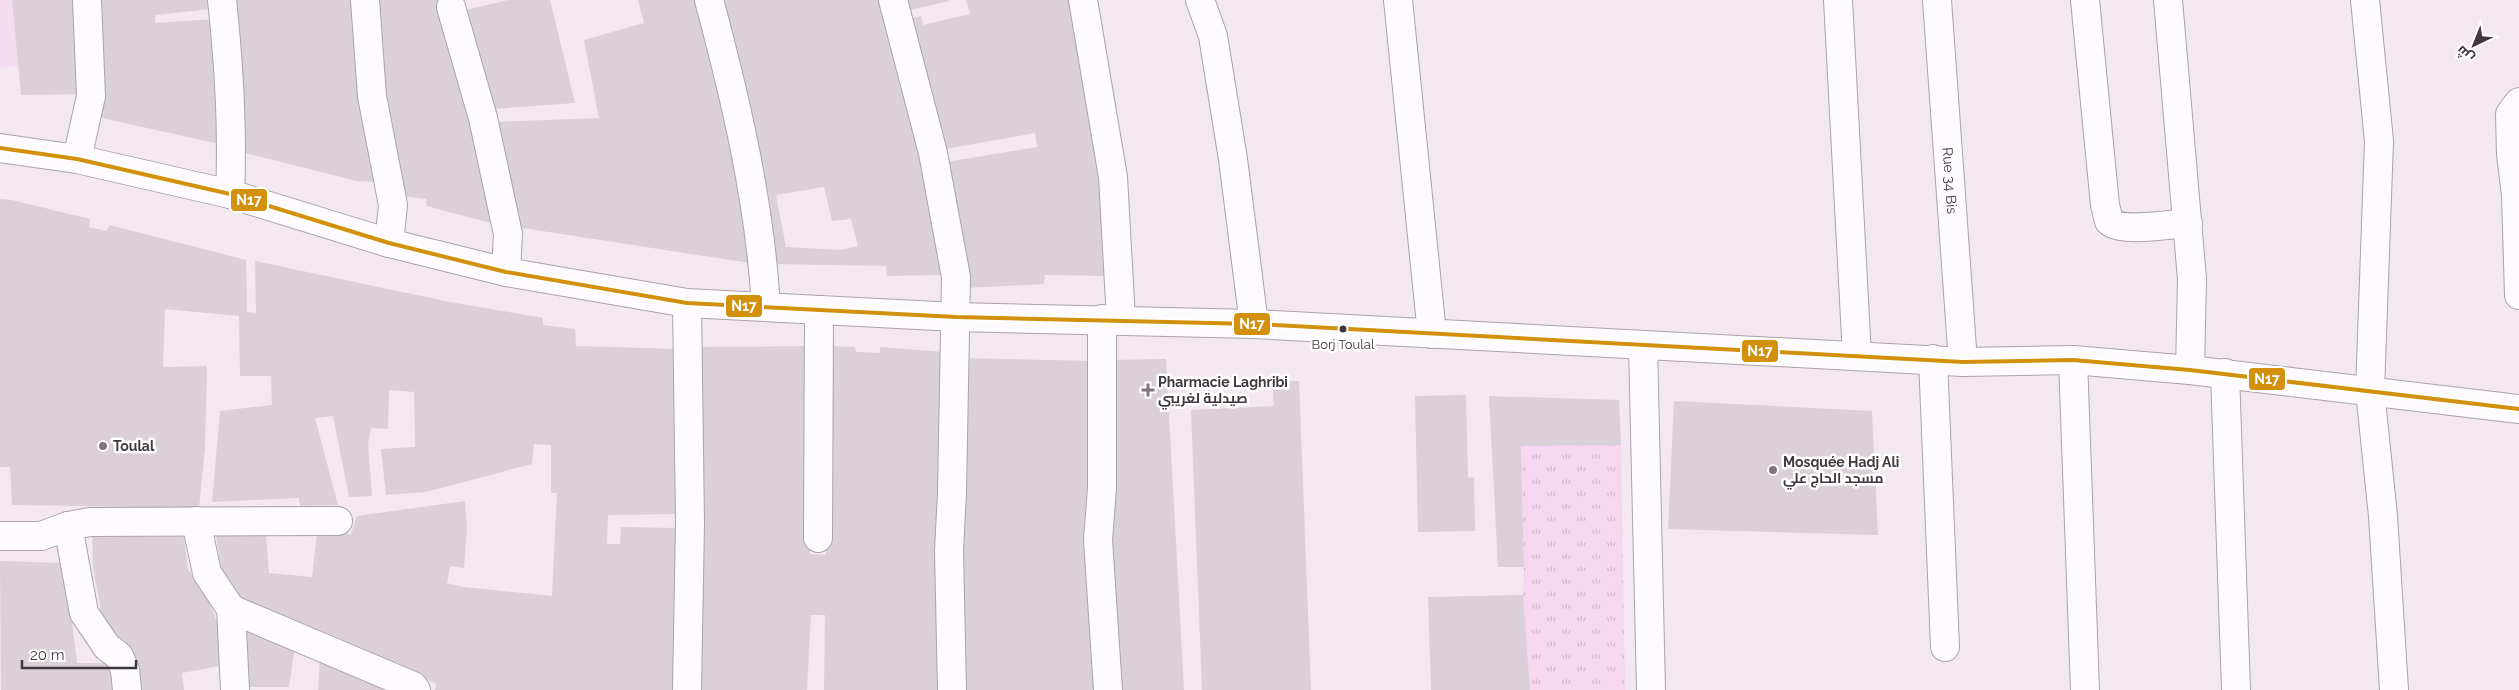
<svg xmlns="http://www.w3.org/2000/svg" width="2519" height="690" viewBox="0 0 2519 690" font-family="Raleway,Cairo,sans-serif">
<defs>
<pattern id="grass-tufts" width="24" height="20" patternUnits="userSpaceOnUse" patternTransform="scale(1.25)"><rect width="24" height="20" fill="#f7d6f1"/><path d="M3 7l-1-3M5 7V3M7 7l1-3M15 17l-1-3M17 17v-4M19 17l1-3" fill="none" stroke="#d5b8d0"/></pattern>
</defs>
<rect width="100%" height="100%" fill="#f3e7f0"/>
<!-- built -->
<path fill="#f4ddef" d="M0,0H12L19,66L0,68Z"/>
<!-- grass -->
<path fill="url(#grass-tufts)" d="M1621,445L1625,690H1530L1523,595L1524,567L1521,446Z"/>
<!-- building -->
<path fill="#dbd0d8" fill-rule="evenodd" d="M12,0H77L80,94L21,95Z
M97,0H210L211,9L155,15V23L215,19L224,145L102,118Z
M231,0H354L377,182L357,181L242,152Z
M370,0H443L494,224L427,206L426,199L400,196Z
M508,0H550L575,103L492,109L461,11Z
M638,0H701L756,264L516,227L494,122L599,118L584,40L644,23Z
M718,0H882L947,275L887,276L886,266L772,264ZM824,187L832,221L851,219L858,246L839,250L786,247L776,195Z
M903,0H949V1L906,11Z
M966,0H1070L1088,78L1099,145L1106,276L1045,275L1044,284L966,288L940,163L1037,147L1035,133L941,150L906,20L921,16L923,25L970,14Z
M0,199L12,200L90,219L89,227L106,231L110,225L246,260L247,312L256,313L255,261L445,301L543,318V325L575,329L576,346L680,349L678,514L608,515L607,544H620L621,527L677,528V686L672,687V690H435L436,684L334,636L241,600L221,568L216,536H266L269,573L312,577L317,534H351L357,516L465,501L467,527L464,568L450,566L447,583L463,587L552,596L557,493H551V445L534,444L532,464L426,492L386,495L381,449L415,447L414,392L389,390L388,429L371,428L368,444L372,496L349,497L333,416L315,418L338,505L300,506L299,498L212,502L220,411L272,405L271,376H240L239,316L165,309L163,367L207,366L205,447L199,508L12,505L10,467H0Z
M809,346L810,554L826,555L825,346L855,347L856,352L880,353V347L944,352L942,690H824L825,615H811L807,690H697L695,347Z
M963,358L1095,361L1097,690H960Z
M1166,359L1184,690H1115L1105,537L1107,360Z
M1272,381H1299L1311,690H1202L1191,410L1274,406Z
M1466,395L1468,478L1474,477L1475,531L1418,532L1415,396Z
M1489,396L1619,400L1621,445L1521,446L1524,567H1498Z
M1674,401L1872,411L1878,535L1668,529Z
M92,530L184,537L188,570L205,589L219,628L225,665L182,673L184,690H134V670L125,641L109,632L104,626L93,568Z
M0,561L60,563L71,614L77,663H112L115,690H1Z
M1523,595L1530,690H1431L1428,597Z
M241,626L295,646L289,687H248Z
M320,660L386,690H318Z"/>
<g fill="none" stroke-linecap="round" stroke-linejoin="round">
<defs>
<g id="minor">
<path d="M222,0C229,65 233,129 230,194"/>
<path d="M365,0L372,96L393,205L389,243"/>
<path d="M709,0C736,100 760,203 766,307"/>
<path d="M893,0L933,153L956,277L952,492L949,551L952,690"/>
<path d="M1083,0L1113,177L1121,320"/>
<path d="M1200,0L1213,36L1233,159L1254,324"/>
<path d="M1398,0L1432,334"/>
<path d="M1838,0L1857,356"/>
<path id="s1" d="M1937,0L1963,362"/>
<path d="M2085,0L2105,205L2109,221C2120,233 2171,224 2188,223"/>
<path d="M2168,0L2192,279L2190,370"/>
<path d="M2365,0L2379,141L2370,391L2383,516L2394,690"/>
<path d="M451,7L483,118L508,234L506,272"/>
<path d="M2519,102L2510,114L2511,154L2516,195L2519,295"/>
<path d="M0,148L77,159L230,194L389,243L506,272L687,303L956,317L1254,324L1963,362L2073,360L2190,370L2519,409"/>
<path d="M77,159L91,96L87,0"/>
<path d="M1102,319V488L1098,540L1108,690"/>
<path d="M1643,345L1651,690"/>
<path d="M1933,359L1945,647"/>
<path d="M2073,360L2085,690"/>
<path d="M2225,373L2236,690"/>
<path d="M196,521L207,573L231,609L235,690"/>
<path d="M68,526L84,613L107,647L119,656L125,670L127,690"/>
<path d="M0,536H41L68,526L90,522L338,521"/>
<path d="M818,538L819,310"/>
<path d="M231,609L413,686L416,690"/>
<path d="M687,690L690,523L687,303"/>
</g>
</defs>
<!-- minor casing -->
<use href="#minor" stroke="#aca2aa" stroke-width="30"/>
<!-- minor -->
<use href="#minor" stroke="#fdfbfd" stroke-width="28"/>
<defs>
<path id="bus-1" d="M0,148L77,159L230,194L389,243L506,272L687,303L956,317L1254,324L1963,362L2073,360L2190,370L2519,409"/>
</defs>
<!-- bus-1 casing -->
<use href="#bus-1" stroke="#fff" stroke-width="8"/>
<!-- bus-1 -->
<use href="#bus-1" stroke="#d3900d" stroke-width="4"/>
</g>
<!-- markers -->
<circle fill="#41383f" stroke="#fff" stroke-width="2" cx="1343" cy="329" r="4.5"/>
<g fill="#7f757d" stroke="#fff" stroke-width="2">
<path d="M1145.5 382.5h5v5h5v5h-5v5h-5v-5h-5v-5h5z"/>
<circle cx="103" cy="446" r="5"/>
<circle cx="1773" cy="470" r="5"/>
</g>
<g text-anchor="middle" stroke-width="5" stroke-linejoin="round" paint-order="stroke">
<!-- bus labels -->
<g font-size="13" fill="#41383f" stroke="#fff">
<text x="1343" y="349">Borj Toulal</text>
</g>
<!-- street labels -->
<g font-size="14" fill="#41383f" stroke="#fff">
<text dy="5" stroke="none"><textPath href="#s1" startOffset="181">Rue 34 Bis</textPath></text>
</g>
<!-- poi labels -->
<g font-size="14" font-weight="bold" fill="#41383f" stroke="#fff" text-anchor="start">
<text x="1158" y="387">Pharmacie Laghribi<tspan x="1158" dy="16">صيدلية لغريبي</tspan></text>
<text x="113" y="451">Toulal</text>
<text x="1783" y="467">Mosquée Hadj Ali<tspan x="1783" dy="16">مسجد الحاج علي</tspan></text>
</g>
</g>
<g stroke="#fff" stroke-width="2">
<rect x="230" y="188" width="38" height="24" rx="5" fill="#d3900d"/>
<rect x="725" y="294" width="38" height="24" rx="5" fill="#d3900d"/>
<rect x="1233" y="312" width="38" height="24" rx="5" fill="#d3900d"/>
<rect x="1741" y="339" width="38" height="24" rx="5" fill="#d3900d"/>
<rect x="2248" y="367" width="38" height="24" rx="5" fill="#d3900d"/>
</g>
<g font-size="14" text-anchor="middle" font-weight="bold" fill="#fff">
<text x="249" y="205">N17</text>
<text x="744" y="311">N17</text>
<text x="1252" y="329">N17</text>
<text x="1760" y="356">N17</text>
<text x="2267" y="384">N17</text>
</g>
<!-- north arrow -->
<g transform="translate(2474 45) rotate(223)" stroke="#ffffff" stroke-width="4" paint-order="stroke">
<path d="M0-4L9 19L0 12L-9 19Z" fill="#41383f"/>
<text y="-8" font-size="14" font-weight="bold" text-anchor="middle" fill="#41383f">ش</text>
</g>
<!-- scale -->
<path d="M22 660v8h114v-8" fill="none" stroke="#41383f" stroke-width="2.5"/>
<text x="30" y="660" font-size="15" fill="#41383f" stroke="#ffffff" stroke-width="4" paint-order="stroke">20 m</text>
</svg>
